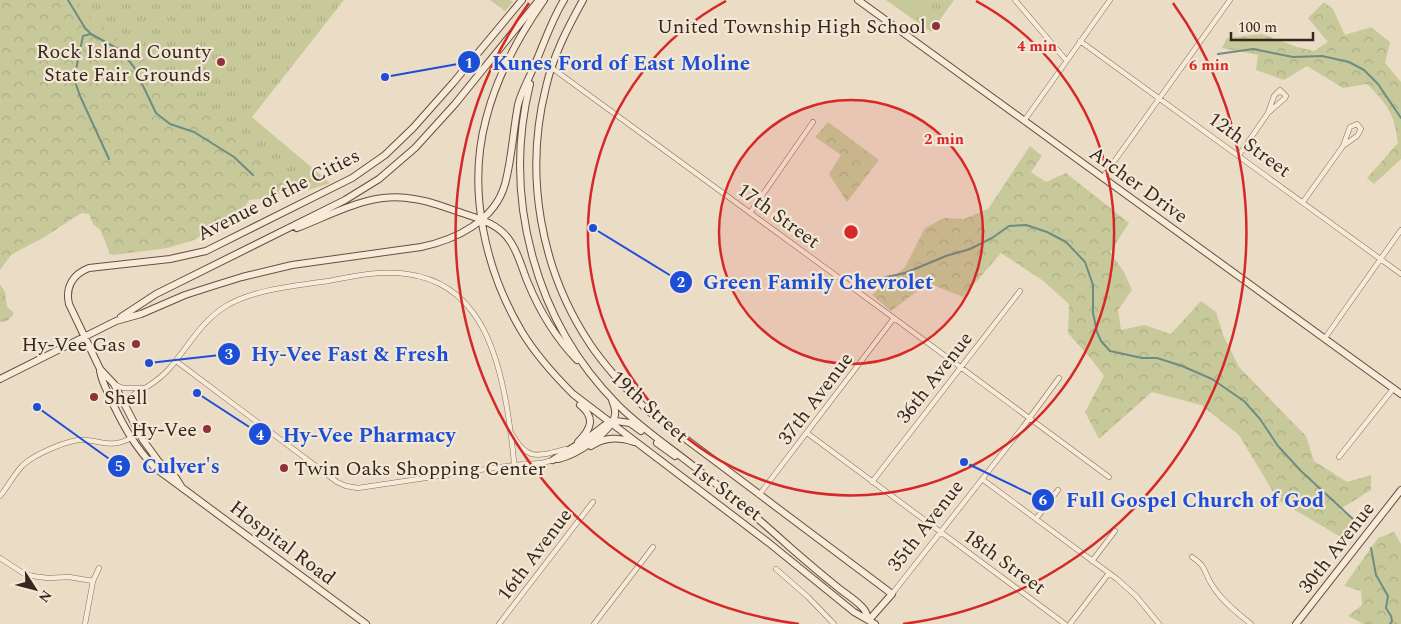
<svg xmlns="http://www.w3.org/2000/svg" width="1401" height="624" viewBox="0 0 1401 624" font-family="Spectral,serif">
<defs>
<pattern id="forest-crowns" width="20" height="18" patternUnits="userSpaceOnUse" patternTransform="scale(1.25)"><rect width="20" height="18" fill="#c8c99a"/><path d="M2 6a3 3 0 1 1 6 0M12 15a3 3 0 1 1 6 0" fill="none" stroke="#acad84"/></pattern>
<pattern id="park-tufts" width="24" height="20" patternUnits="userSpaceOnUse" patternTransform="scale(1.25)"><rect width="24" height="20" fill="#c8c99a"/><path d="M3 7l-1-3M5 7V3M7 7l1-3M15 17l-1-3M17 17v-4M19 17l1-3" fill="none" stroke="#acad84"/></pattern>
</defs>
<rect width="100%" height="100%" fill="#ebdcc6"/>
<!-- grass -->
<path fill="#c8c99a" d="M886,0H954L931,32Z"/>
<!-- forest -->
<path fill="url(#forest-crowns)" d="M0,0H184L168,16L304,182L301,186L268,198L249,200L242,211L229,216L219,225L194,240L168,248L114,255L110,254L101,231L93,224L89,214L82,213L75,217L43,238L18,251L11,255L0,270Z
M1324,2L1333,9L1345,35L1371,27L1390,42L1385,63L1401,82V159L1374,184L1367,178L1398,143C1394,113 1388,105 1367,84L1343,88L1307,66L1284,80L1256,70L1258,55L1222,48L1227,38L1262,34L1297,47L1314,51L1328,42L1308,18Z
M828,122L879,160L847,202L829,174L841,155L815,137Z
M1030,146L1042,156L1031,172L1046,182L1066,173L1129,223L1110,252L1124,272L1132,290L1118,310L1121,330L1144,325L1171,334L1201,301L1216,312L1223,335L1239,367L1306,436L1314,461L1347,482L1371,475V490L1339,510L1361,522L1346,540L1278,500L1239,435L1201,405L1152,392L1099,439L1085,412L1104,376L1092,360L1068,333L1069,304L1042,280L1001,253L963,297L928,283L891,311L872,295L905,267L925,228L944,218L964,219L988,209Z
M0,284L5,292L7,307L13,312V315L7,321L0,322Z
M1394,532L1401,544V624H1363L1348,616L1362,605L1361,591L1344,586L1378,538Z"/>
<!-- park -->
<path fill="url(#park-tufts)" d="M83,0H344L252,117L330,183L308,190L78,7Z
M490,0H510L513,2L505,11Z
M916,0H952L931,29L907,12Z"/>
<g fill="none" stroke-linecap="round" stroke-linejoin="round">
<!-- stream -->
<path stroke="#6e8d82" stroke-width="2" d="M68,0L85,28L91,34L120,50L134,67L156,113L170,124L194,132L234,157L253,175
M91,34L83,36L74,79L80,96L109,159
M1218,54L1253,49L1293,57L1322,56L1349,62L1364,70L1378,84L1401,118
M867,284L882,278L905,273L946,256L970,249L992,238L1009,226L1026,225L1047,232L1066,242L1085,262L1093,285V313L1097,332L1101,341L1110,351L1142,358H1157L1182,366L1212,379L1244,401L1260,419L1278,446L1301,471L1354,520
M1371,548L1376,575L1388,596L1386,608L1391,616L1392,621L1390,624"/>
<defs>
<path id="street" d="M1015,0L1066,60
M1080,41L1401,274
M552,68L894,318L1109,477
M1024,121L1110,0
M1239,155L1268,113L1274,96L1280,90L1286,96L1285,98L1268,113
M1103,177L1230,0
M1303,202L1343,146L1350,127L1357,124L1361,129L1357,136L1343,146
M750,213L813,122
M1325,338L1401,230
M176,361L337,482L346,486L358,488L514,465L542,463L553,460
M116,385L123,388H142
M114,405C132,395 153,386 168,370C187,349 200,322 226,306C255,289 295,286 328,281C354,276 381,270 407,274C477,283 497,349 507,408C510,427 513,446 514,465
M807,433L1065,624
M512,434C528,463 540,455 566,449
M1339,457L1393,389
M982,479L1117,579L1136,596L1159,624
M872,482L1020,291
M759,495L894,318
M0,496C8,487 14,474 23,465C35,454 71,438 86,440C105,442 112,448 131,438
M1036,519L1058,490
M1192,557C1208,568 1203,571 1212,585C1221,600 1237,613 1251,624
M0,558L23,573L32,576L48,578L69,577L93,581
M1092,561L1115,531
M776,569L808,597L834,624
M892,594L1023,427L1059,378
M85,624L93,581L99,568
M499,624L593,502
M594,624L653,547
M1070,624L1109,573"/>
<path id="secondary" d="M544,0C518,37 497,75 486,119C467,190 485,270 522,332C536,355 554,375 573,394L769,543L854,612L875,624
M583,0C568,27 553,56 546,87C524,174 540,269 590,344C606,368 626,389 647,410L892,594L869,620
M858,0L1401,394
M530,84C502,198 535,322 618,405C642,429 671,448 697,469C730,494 761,521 792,549C807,562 821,574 836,586C844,593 855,599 862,607C866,610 867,616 869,620
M297,228C336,213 371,191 414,199C431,201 446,208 462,213C480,219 499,224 510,241C519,254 522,269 528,283C540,312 556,338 577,360
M121,317L156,294L345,200L379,179L415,148L455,104L539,0
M100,371C102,383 108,392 113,404C125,429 135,446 154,467L366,624
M0,379L116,321L141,314L185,295L213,286L242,277L292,265L421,247C455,240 495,221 505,184C512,158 513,131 518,105C521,92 529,79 534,66C544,44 551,21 564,0
M578,442C591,429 596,418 580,405
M657,443L675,456
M591,446C604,437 620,437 634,442
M558,459C576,455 611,433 615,415C616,409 614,405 612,400
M553,460L588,438L605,425L616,421L630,423L641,431
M181,486L176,478L159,462L143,440L114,384L100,369L69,304C65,287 73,274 89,268L170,259L206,251L352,178L385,155L413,128L453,83L522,0
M1296,624L1401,490"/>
</defs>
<!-- street casing -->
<use href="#street" stroke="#856e5d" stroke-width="5.5"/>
<!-- secondary casing -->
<use href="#secondary" stroke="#674f40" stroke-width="8"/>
<!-- street -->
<use href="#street" stroke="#f7ead8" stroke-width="4.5"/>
<!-- secondary -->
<use href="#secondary" stroke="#f7ead8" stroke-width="6"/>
</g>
<!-- distance rings -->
<circle cx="851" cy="232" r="132" fill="#d62828" fill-opacity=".12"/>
<g fill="none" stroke="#d62828" stroke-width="2.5">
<circle cx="851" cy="232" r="132"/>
<path d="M976 1A263 263 0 1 1 726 1"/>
<path d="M799 624A395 395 0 0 1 529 3M1173 3A395 395 0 0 1 903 624"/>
</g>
<!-- markers -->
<g fill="#90313b" stroke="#f3e7d5" stroke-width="2">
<circle cx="936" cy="26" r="5"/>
<circle cx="221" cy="62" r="5"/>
<circle cx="136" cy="344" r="5"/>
<circle cx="94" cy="397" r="5"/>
<circle cx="207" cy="429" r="5"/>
<circle cx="284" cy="468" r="5"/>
</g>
<g text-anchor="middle" stroke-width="4.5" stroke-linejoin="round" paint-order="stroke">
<!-- poi labels -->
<g font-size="20" fill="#36281f" stroke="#f3e7d5" text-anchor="end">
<text x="926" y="33">United Township High School</text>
<text x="211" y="58">Rock Island County<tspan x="211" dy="23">State Fair Grounds</tspan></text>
<text x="126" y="351">Hy-Vee Gas</text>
<text x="104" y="404" text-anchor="start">Shell</text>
<text x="197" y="436">Hy-Vee</text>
<text x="294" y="475" text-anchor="start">Twin Oaks Shopping Center</text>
</g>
<!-- street labels -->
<g font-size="20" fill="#36281f" stroke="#f3e7d5">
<text transform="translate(1250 144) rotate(36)" y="7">12th Street</text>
<text transform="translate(1139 184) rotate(36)" y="7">Archer Drive</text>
<text transform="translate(278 194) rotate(-27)" y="7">Avenue of the Cities</text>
<text transform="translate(779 215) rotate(36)" y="7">17th Street</text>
<text transform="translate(934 377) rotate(-52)" y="7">36th Avenue</text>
<text transform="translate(815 398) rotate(-53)" y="7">37th Avenue</text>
<text transform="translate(650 406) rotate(42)" y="7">19th Street</text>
<text transform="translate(727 491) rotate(37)" y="7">1st Street</text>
<text transform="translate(925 525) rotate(-52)" y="7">35th Avenue</text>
<text transform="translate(283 542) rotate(37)" y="7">Hospital Road</text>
<text transform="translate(1336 547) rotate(-52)" y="7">30th Avenue</text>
<text transform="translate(534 554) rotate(-53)" y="7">16th Avenue</text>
<text transform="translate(1005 561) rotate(36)" y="7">18th Street</text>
</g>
</g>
<circle cx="851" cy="232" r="8" fill="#d62828" stroke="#f3e7d5" stroke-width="2.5"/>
<g font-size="15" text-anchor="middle" font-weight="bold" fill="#d62828" stroke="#f3e7d5" stroke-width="4.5" stroke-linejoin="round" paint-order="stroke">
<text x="1037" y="51">4 min</text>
<text x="1209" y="70">6 min</text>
<text x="944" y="144">2 min</text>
</g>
<!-- callouts -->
<path fill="none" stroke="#1d4ed8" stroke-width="2" d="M385 77L469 62M593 228L681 282M149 363L229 354M197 393L260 434M37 407L119 466M964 462L1043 500"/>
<g fill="#1d4ed8" stroke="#f3e7d5" stroke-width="2">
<circle cx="385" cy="77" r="5"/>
<circle cx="593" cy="228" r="5"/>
<circle cx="149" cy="363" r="5"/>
<circle cx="197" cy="393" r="5"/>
<circle cx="37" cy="407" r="5"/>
<circle cx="964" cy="462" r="5"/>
<circle cx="469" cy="62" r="12"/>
<circle cx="681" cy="282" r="12"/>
<circle cx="229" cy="354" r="12"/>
<circle cx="260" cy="434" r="12"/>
<circle cx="119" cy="466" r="12"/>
<circle cx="1043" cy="500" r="12"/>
</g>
<g font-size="15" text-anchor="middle" font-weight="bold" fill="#fff">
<text x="469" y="68">1</text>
<text x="681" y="287">2</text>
<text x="229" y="359">3</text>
<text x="260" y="440">4</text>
<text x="119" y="471">5</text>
<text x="1043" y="505">6</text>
</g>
<g font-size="21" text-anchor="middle" font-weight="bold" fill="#1d4ed8" stroke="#f3e7d5" stroke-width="4.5" stroke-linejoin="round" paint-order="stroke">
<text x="621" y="70">Kunes Ford of East Moline</text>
<text x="818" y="289">Green Family Chevrolet</text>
<text x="350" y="361">Hy-Vee Fast &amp; Fresh</text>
<text x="369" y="442">Hy-Vee Pharmacy</text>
<text x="181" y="473">Culver's</text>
<text x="1195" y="507">Full Gospel Church of God</text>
</g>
<!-- north arrow -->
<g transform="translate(35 589) rotate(126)" stroke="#f3e7d5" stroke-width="4" paint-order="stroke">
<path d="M0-4L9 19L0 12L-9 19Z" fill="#36281f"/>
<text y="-8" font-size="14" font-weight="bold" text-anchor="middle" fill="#36281f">N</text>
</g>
<!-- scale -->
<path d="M1231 32v8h82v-8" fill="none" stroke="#36281f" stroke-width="2.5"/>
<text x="1238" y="32" font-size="15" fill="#36281f" stroke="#f3e7d5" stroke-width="4" paint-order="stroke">100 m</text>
</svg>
